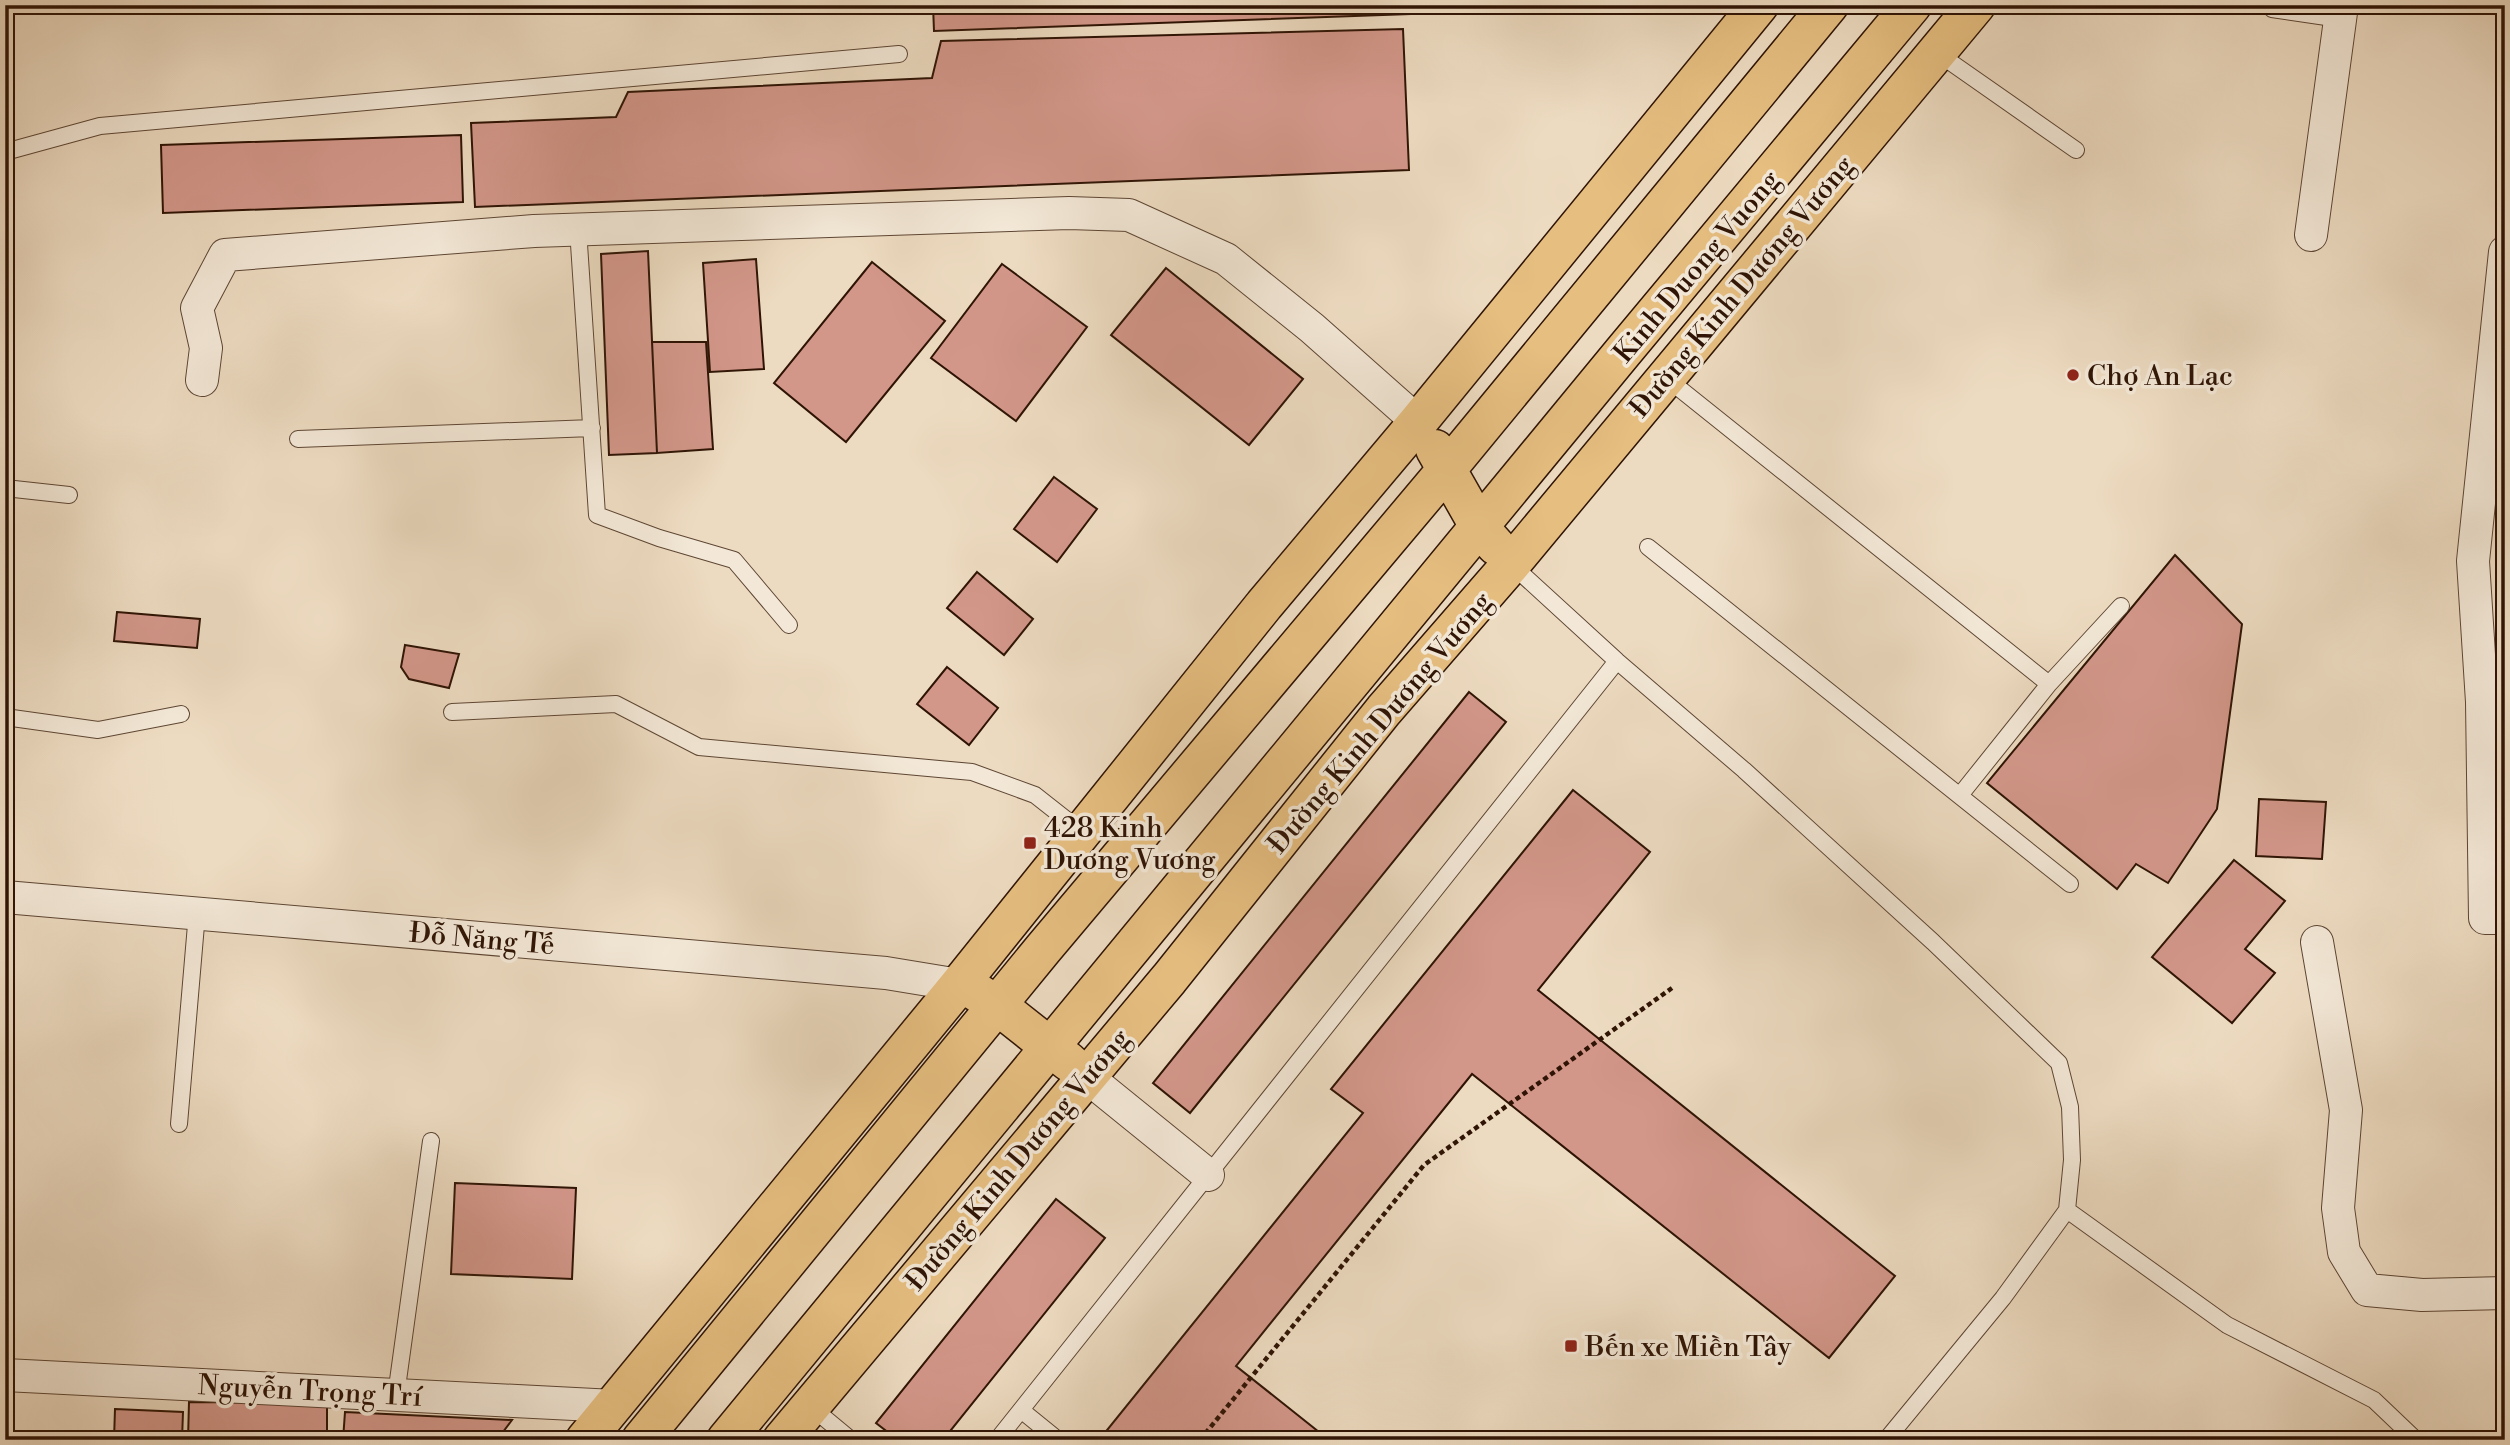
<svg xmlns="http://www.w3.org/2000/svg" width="2510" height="1445" viewBox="0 0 2510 1445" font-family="'Libre Bodoni',serif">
<rect width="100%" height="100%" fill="#eddbc1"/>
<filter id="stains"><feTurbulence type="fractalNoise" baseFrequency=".00286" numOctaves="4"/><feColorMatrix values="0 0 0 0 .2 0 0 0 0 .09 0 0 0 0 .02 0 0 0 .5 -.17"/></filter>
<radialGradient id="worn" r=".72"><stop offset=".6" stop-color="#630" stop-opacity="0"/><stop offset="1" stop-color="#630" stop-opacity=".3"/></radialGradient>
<!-- building -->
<path fill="#d3978a" stroke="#2f1405" stroke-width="2" d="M933,5H1410V14L934,31Z
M1403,29L1409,170L475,207L471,123L616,117L628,92L932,78L941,41Z
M461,135L463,202L163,213L161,145Z
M648,251L657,453L609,455L601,254Z
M756,259L764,369L710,372L703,263Z
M872,262L945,321L846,442L774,383Z
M1002,264L1087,327L1016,421L931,358Z
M1166,268L1303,379L1249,445L1111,335Z
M652,342H706L713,449L657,453Z
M1054,477L1097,509L1057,562L1014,529Z
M2175,555L2242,624L2217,809L2168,883L2136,864L2117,889L1987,783Z
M977,572L1033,619L1004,655L947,608Z
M117,612L200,619L197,648L114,641Z
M405,645L459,654L449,688L409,679L401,667Z
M947,667L998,708L969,745L917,704Z
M1469,692L1506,722L1190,1113L1153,1083Z
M1573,790L1650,852L1538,990L1895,1276L1829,1358L1472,1074L1236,1366L1329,1440H1099L1363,1113L1331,1089Z
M2259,799L2326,802L2322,859L2256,856Z
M2234,860L2285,901L2245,949L2275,973L2232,1023L2152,957Z
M455,1183L576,1188L572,1279L451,1274Z
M1056,1199L1105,1238L943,1440H898L876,1423Z
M189,1402L327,1403V1440H188Z
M115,1409L183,1412L182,1440H114Z
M345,1412L512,1420L497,1440H343Z"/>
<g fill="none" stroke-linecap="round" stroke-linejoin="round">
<defs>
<path id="lane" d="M2272,9L2340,19
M1936,52L2076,150
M5,152L100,126L899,54
M578,229L597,515L659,538L734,560L789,625
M1665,377L2049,684L1961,794
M298,439L592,428
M5,488L69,495
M1648,547L2070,884
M1511,564L1617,661L1744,770L1933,942L2059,1063L2070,1107L2072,1160L2067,1210L2003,1298L1886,1440
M2049,684L2121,606
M452,712L616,704L699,747L972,772L1035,795L1082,832
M5,717L98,730L181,714
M179,1124L197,913
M2067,1210L2227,1325L2374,1400L2416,1440
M396,1395L431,1141
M810,1406L851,1440
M1021,1410L1058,1440
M997,1440L1617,661"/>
<path id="street" d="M2311,235L2342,5
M2505,252L2473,561L2482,702L2485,918H2505
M202,380L206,348L197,308L225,255L534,231L1069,213L1129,215L1226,259L1312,328L1418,422
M5,897L886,973L959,985
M2317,942L2346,1110L2338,1208L2344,1252L2367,1290L2422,1295L2505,1293
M1087,1077L1208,1175
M5,1375L614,1406"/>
<path id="primary" d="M1435,449L1480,528L1496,546
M975,991L997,1005L1069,1062
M585,1440L959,985L1264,605L1418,422L1759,5
M641,1440L1043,949L1447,469L1829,5
M726,1440C1120,960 1514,481 1912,5
M782,1440L1169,979L1384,710L1511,564L1976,5"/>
</defs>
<!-- lane casing -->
<use href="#lane" stroke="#5e4634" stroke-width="18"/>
<!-- street casing -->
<use href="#street" stroke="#5e4634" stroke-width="34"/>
<!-- primary casing -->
<use href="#primary" stroke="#2f1405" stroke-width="41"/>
<!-- path -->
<path stroke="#2f1405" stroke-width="4.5" stroke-dasharray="5 3.5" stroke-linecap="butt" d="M1200,1440L1424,1165L1672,988"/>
<!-- lane -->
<use href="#lane" stroke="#f3e8d7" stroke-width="16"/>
<!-- street -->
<use href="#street" stroke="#f3e8d7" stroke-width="32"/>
<!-- primary -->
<use href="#primary" stroke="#e6be80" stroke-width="38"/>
</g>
<!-- markers -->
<g fill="#8f2418" stroke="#f3e8d7" stroke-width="2.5">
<circle cx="2073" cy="375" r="7"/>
<rect x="1023" y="836" width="14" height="14" rx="3.5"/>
<rect x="1564" y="1339" width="14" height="14" rx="3.5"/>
</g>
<g text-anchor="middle" stroke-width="7" stroke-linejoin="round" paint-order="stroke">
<!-- street labels -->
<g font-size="28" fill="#2f1405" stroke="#f3e8d7">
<text transform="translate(1696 266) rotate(-50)" y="10">Kinh Duong Vuong</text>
<text transform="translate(1741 286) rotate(-50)" y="10">Đường Kinh Dương Vương</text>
<text transform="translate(1379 722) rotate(-50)" y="10">Đường Kinh Dương Vương</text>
<text transform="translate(482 938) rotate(5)" y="10">Đỗ Năng Tế</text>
<text transform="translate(1017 1159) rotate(-50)" y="10">Đường Kinh Dương Vương</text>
<text transform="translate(310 1390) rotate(3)" y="10">Nguyễn Trọng Trí</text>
</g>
<!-- poi labels -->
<g font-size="28" fill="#2f1405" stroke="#f3e8d7" text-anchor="start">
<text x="2087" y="385">Chợ An Lạc</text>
<text x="1044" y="837">428 Kinh<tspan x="1044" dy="32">Dương Vương</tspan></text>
<text x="1585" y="1356">Bến xe Miền Tây</text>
</g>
</g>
<!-- margin -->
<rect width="2510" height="1445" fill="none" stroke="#eddbc1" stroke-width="28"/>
<rect x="7" y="7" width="2496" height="1431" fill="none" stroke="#2f1405" stroke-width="3.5"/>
<rect x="14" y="14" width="2482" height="1417" fill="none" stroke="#2f1405" stroke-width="2"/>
<rect width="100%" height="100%" filter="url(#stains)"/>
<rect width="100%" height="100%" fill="url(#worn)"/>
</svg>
